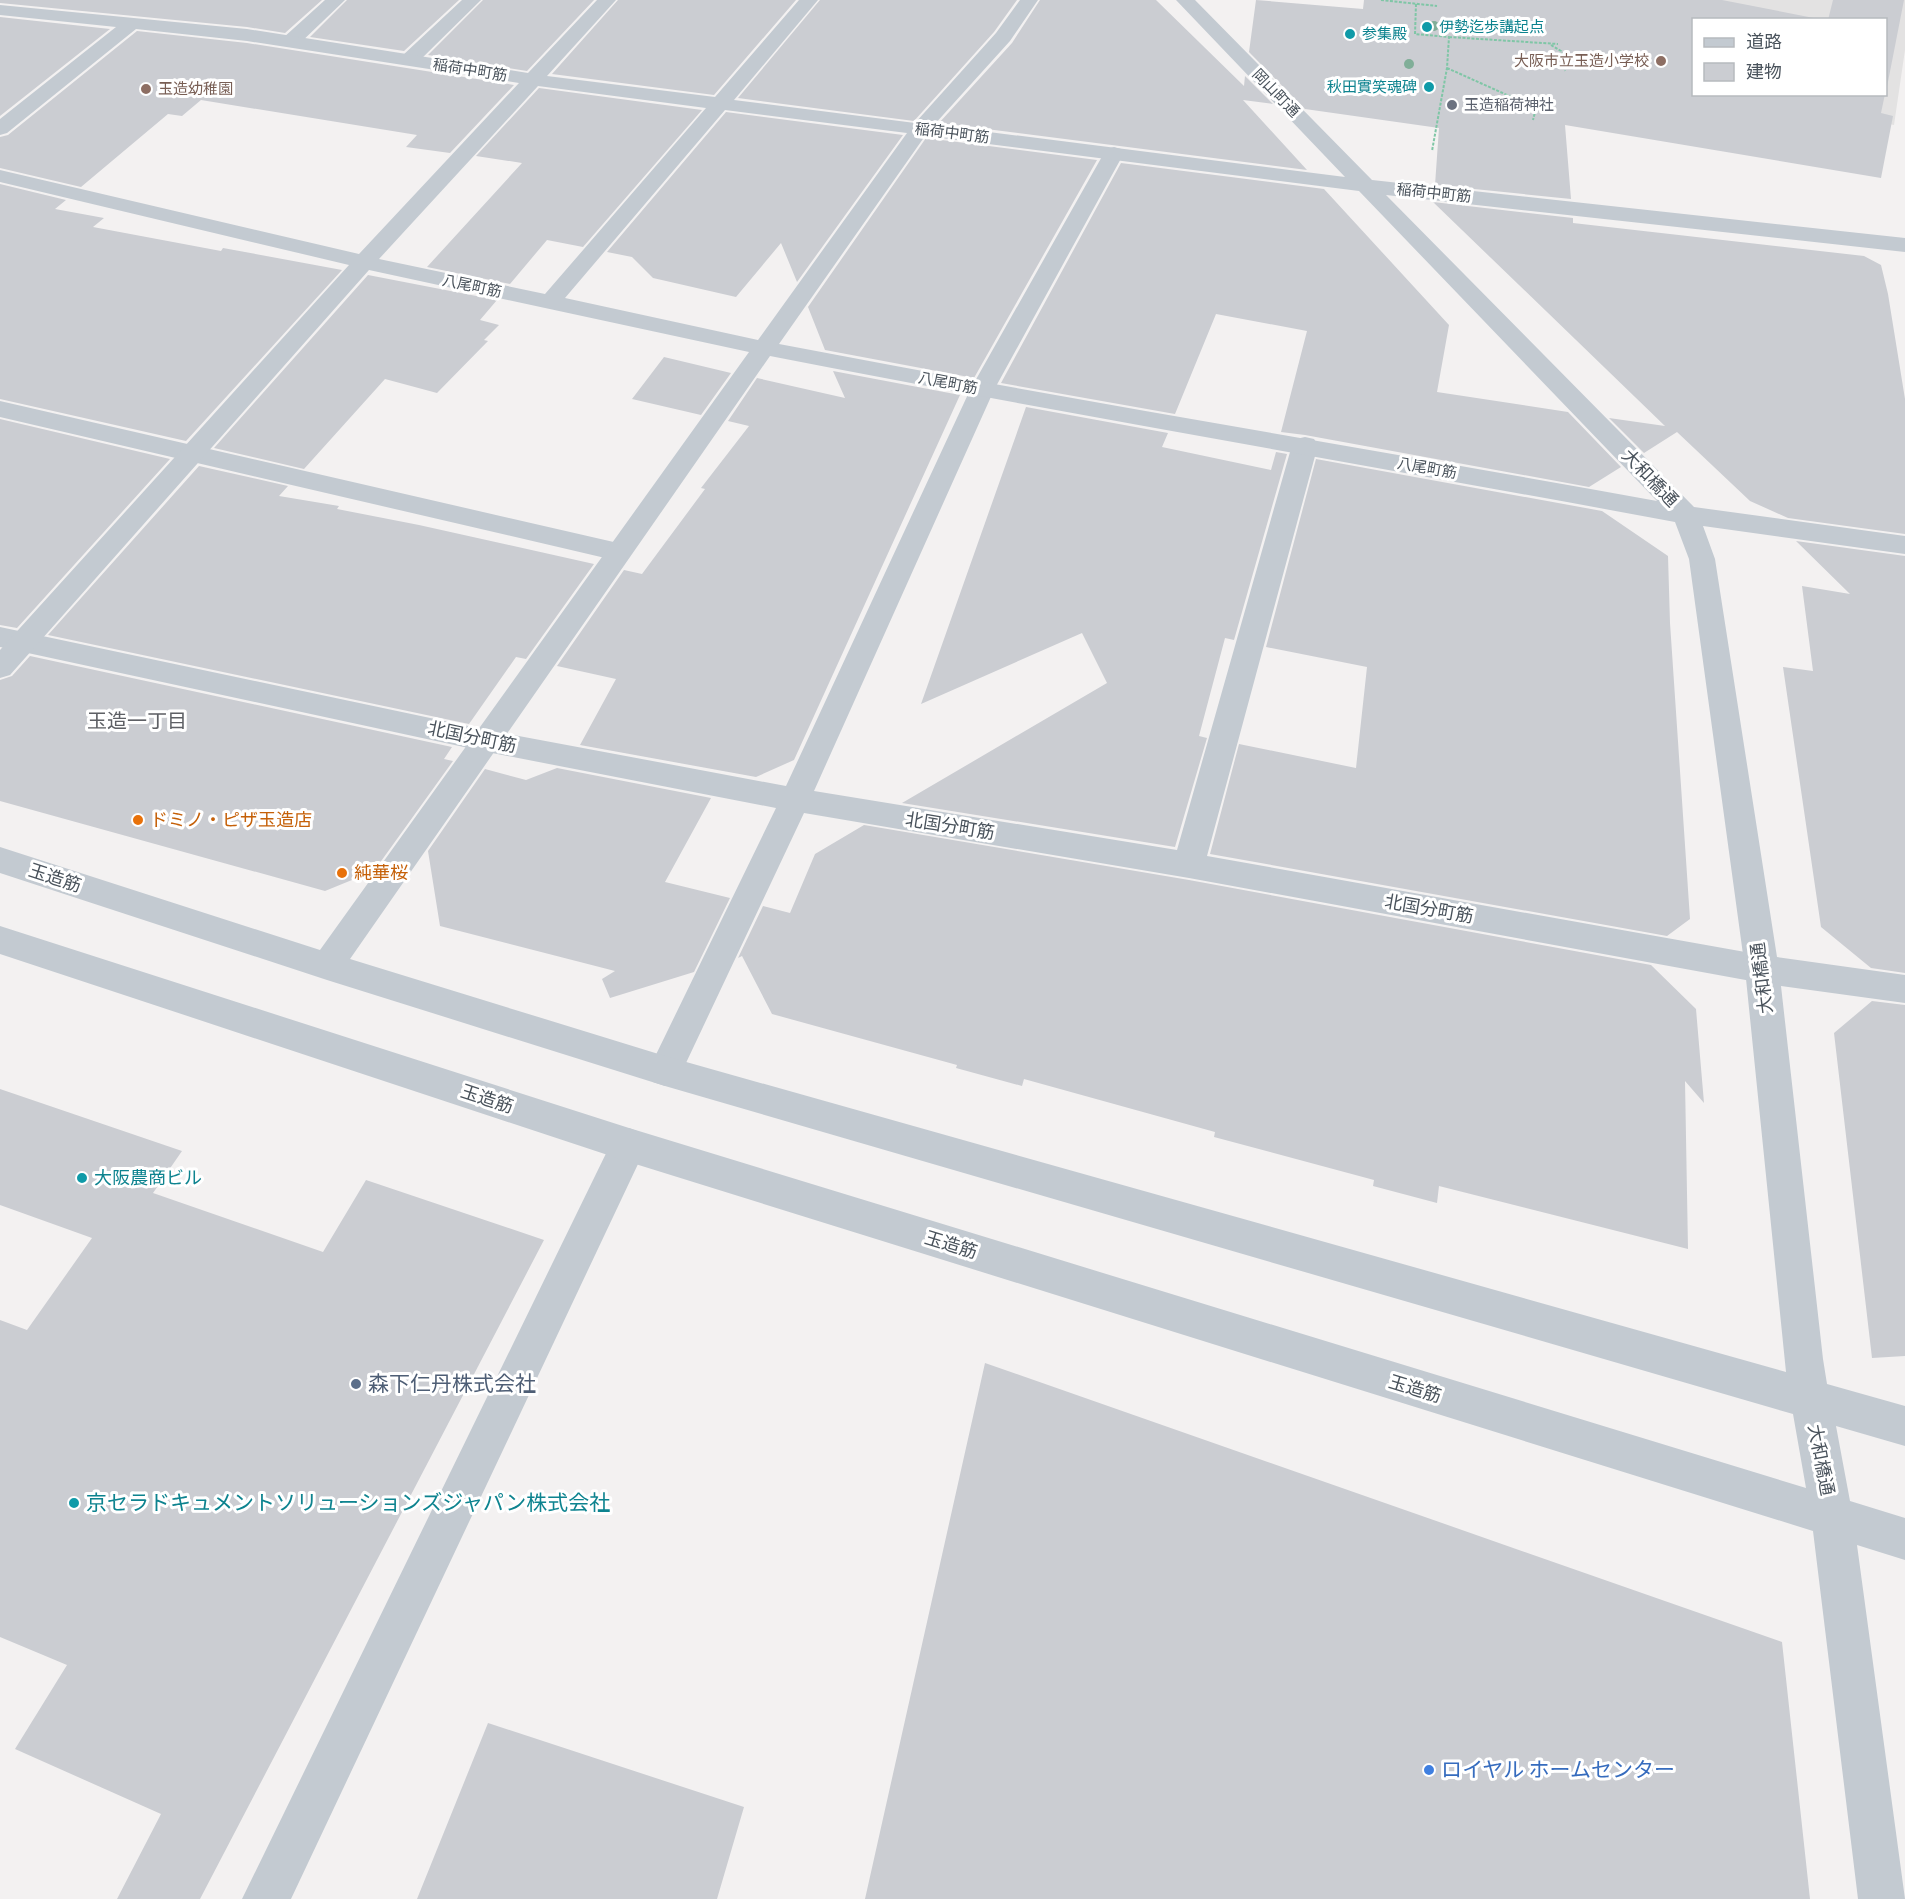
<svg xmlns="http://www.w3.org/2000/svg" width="1905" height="1899" viewBox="0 0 1905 1899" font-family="'Source Sans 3','Noto Sans JP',sans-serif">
<rect width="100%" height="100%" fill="#f3f1f1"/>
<!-- education -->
<path fill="#e3e2e2" d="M1574,0H1905V50L1894,125L1741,95L1886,94V20H1694Z"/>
<!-- building -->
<path fill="#cbcdd2" d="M0,0H322L285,33L247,27L0,3Z
M347,0H459L404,51L310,37Z
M483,0H594L527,71L428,55Z
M618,0H796L714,95L552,74Z
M820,0H1017L994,32L914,121L738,98Z
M1040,0H1156L1244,86L1245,76L1273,104L1243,100L1307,170L939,123L1012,43Z
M1256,0L1363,9L1364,0H1722L1824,20H1694V94H1885L1881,113L1893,116L1881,178L1565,125L1571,199L1435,185L1439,128L1305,109L1249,52Z
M1833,0H1904L1886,92V20H1828Z
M0,17L110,29L0,116Z
M137,31L247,43L514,85L450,153L406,147L417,135L201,100L182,116L168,114L81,187L0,168V137L8,135Z
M539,88L702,110L583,247L547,240L510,284L427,267L522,163L476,156Z
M726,112L903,135L797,282L781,243L736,297L653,278L632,257L607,252Z
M926,138L1097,160L974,378L825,350L808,307Z
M1121,163L1324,189L1449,325L1437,392L1568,412L1621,467L1589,487L1305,435L1281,432L1307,331L1216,314L1175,414L1001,383Z
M0,184L66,200L55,209L104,218L93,227L221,251L223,248L342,270L186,441L0,399Z
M1433,202L1573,218V223L1864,256L1881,265L1888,294L1905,399V534L1788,518L1750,501L1677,432L1644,453L1609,418L1665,426Z
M368,275L497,300L480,320L499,325L484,340L488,341L437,393L385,379L304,469L214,448Z
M664,357L731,373L701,415L632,399Z
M833,371L960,395L794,760L756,777L580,745L616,679L557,666L624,570L642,574L705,489L701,488L749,426L728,421L757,378L845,398Z
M1026,407L1168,433L1162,447L1271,470L1276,452L1287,454L1234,640L1225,638L1199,736L1207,738L1175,847L902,803L1107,683L1082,633L921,704Z
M0,419L170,459L17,628L0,625Z
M1316,459L1602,511L1668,556L1670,623L1690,919L1667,936L1210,854L1239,744L1356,768L1367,667L1266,647Z
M199,466L288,486L279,496L339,506L337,509L419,525L594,564L526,659L516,657L469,724L48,635Z
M1796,541L1905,556V973L1871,968L1821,927L1783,667L1813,671L1802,586L1850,594Z
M30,656L452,747L444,759L453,761L374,871L325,891L0,801V680L12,676Z
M557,768L711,798L665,882L730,898L694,972L610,998L602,979L615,971L440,926L428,851L485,769L526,780Z
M864,825L1189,880L1651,965L1696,1009L1704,1103L1685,1081L1688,1249L1439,1186L1437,1203L1373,1186L1374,1180L1214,1137L1215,1132L1024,1079L1022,1086L956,1068L957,1065L772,1014L742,956L738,958L763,906L790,913L815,854Z
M1872,1001L1905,1005V1356L1872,1358L1834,1033Z
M0,1089L182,1151L153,1193L323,1252L366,1180L544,1240L200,1899H117L161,1814L15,1749L67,1665L0,1637V1320L27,1330L92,1238L0,1205Z
M985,1363L1782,1642L1810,1899H865Z
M488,1723L744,1807L717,1899H417Z"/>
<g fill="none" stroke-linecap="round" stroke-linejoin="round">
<!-- path -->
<path stroke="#7fc6a6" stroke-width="2" stroke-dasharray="3 1.5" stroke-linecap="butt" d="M1381,0L1437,6
M1416,4L1415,34L1449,37L1447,68L1432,151
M1449,37L1558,44
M1551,45L1561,51L1565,71
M1447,68L1536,108L1533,120"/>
<!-- minor -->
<path fill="#c3cad1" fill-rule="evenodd" d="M325,0H345L297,46H283L281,42L283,38Z
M462,0H481L416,64H402L400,60L402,56Z
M1114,147L1121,149L1124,153L994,390L814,791L1177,850L1292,445L1296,439L1305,437L1314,439L1318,445L1207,856L1762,955L1774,959L1779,969L1774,979L1762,983L1189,878L804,813L677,1082L665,1086L653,1082L648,1071L776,808L487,752L0,647V627L487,730L786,786L970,390L1104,153L1107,149Z
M0,401L618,543L627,546L631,552L627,558L618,561L0,417Z
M629,1128L642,1133L647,1145L291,1899H242L616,1133Z"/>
<!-- tertiary -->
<path fill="#c3cad1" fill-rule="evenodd" d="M597,0H616L547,76L715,97L799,0H818L734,100L915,123L996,33L1020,0H1038L1010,41L934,125L1345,177L1176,0H1195L1372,180L1905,238V252L1386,195L1694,507L1905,536V554L1703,526L1715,559L1777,957L1905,975V1003L1781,986L1823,1359L1827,1384L1905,1406V1446L1836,1426L1850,1501L1905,1518V1560L1857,1545L1905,1899H1858L1813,1531L629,1162L0,954V926L629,1128L1806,1488L1793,1414L665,1086L327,980L0,873V847L320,950L749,352L369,270L10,675L0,678V650L349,265L0,182V170L359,254L519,83L247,41L136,29L7,133L0,135V119L116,27L0,15V5L247,29L528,73ZM538,86L706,108L545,294L379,259ZM725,110L907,133L758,340L565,298ZM925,136L1359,191L1657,501C1365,448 1071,400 779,344ZM770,356C1071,415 1374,466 1675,522L1689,559L1745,969L1786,1372L665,1056L350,959Z"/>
</g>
<!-- trees -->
<g fill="#80ae98">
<circle cx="1434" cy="26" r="5"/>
<circle cx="1409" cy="64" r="5"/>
</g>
<!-- markers -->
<g fill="#0f9aa8" stroke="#fff" stroke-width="2">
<circle cx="1427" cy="27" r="6"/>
<circle cx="1350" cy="34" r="6"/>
<circle cx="1429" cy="87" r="6"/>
<circle cx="82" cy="1178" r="6"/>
<circle cx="74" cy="1503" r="6"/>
</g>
<g fill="#8d6e63" stroke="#fff" stroke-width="2">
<circle cx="1661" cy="61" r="6"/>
<circle cx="146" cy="89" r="6"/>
</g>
<circle fill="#6b7280" stroke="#fff" stroke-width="2" cx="1452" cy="105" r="6"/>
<g fill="#e8710a" stroke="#fff" stroke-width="2">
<circle cx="138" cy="820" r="6"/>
<circle cx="342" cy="873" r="6"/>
</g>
<circle fill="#5c6f8a" stroke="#fff" stroke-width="2" cx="356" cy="1384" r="6"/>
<circle fill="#3f7fe0" stroke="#fff" stroke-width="2" cx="1429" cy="1770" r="6"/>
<g text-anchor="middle" stroke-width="6" stroke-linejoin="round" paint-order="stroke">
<!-- far-culture labels -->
<g font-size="15" fill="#0d838f" stroke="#fff" text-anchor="start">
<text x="1439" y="32">伊勢迄歩講起点</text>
<text x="1362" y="39">参集殿</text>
<text x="1417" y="92" text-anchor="end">秋田實笑魂碑</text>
</g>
<!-- far-education labels -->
<g font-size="15" fill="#785e54" stroke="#fff" text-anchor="end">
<text x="1649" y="66">大阪市立玉造小学校</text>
<text x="158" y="94" text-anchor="start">玉造幼稚園</text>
</g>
<!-- far-street labels -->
<g font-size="15" fill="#4a535c" stroke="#fff">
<text transform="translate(470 70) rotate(9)" y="5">稲荷中町筋</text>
<text transform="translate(1276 93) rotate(46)" y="5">岡山町通</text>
<text transform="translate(952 133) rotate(7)" y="5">稲荷中町筋</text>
<text transform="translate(1434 193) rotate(6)" y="5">稲荷中町筋</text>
<text transform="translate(472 286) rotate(12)" y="5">八尾町筋</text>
<text transform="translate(948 383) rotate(11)" y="5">八尾町筋</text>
<text transform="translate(1427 468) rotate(10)" y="5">八尾町筋</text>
</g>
<!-- far-worship labels -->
<g font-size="15" fill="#5b616d" stroke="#fff" text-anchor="start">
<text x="1464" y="110">玉造稲荷神社</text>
</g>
<!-- street labels -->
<g font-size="18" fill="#4a535c" stroke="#fff">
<text transform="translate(1650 478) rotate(46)" y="6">大和橋通</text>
<text transform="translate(472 737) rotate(12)" y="6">北国分町筋</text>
<text transform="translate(950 826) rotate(9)" y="6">北国分町筋</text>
<text transform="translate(55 878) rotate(18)" y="6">玉造筋</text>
<text transform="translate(1429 909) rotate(10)" y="6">北国分町筋</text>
<text transform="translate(1762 978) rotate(-97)" y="6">大和橋通</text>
<text transform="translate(487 1099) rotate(18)" y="6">玉造筋</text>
<text transform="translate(951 1245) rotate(17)" y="6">玉造筋</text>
<text transform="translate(1415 1389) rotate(17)" y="6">玉造筋</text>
<text transform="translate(1821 1460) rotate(79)" y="6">大和橋通</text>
</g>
<!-- food labels -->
<g font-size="18" fill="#c56008" stroke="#fff" text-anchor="start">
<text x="150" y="826">ドミノ・ピザ玉造店</text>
<text x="354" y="879">純華桜</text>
</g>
<!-- culture labels -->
<g font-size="18" fill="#0d838f" stroke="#fff" text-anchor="start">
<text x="94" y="1184">大阪農商ビル</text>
</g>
<!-- neighbourhood labels -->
<g font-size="20" fill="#5e6065" stroke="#fff">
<text x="137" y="728">玉造一丁目</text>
</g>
<!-- near-service labels -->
<g font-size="21" fill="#4e5e75" stroke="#fff" text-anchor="start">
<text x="368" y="1391">森下仁丹株式会社</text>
</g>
<!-- near-culture labels -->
<g font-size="21" fill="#0d838f" stroke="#fff" text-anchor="start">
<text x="86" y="1510">京セラドキュメントソリューションズジャパン株式会社</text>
</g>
<!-- near-shop labels -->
<g font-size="21" fill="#366cbe" stroke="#fff" text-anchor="start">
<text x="1441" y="1777">ロイヤル ホームセンター</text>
</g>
</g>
<!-- legend -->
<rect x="1692" y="18" width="195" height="78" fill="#ffffff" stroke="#b7babe" stroke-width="1.5"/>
<rect x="1704" y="38" width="30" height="9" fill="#c3cad1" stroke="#b7babe" stroke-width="1.5"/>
<text x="1746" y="48" font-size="18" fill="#4a535c">道路</text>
<rect x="1704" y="63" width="30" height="18" fill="#cbcdd2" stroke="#b7babe" stroke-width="1.5"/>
<text x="1746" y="78" font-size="18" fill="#4a535c">建物</text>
</svg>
